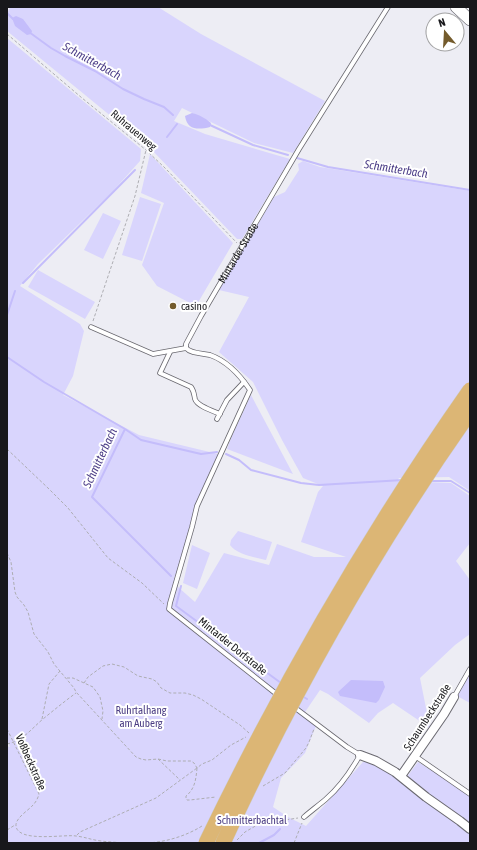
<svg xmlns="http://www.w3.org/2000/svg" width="477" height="850" viewBox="0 0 477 850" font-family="'Asap Condensed',sans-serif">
<rect width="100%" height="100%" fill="#ededf4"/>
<!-- green -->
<path fill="#d9d5fd" d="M10,7H158L201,34L325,101L293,153L254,143L182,108L174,121L205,134L290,159L242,239H237L151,149L7,31V14Z
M7,38L141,149L140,161L112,192L38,264L20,286L80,324L84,331L73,376L63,395L139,435L218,454L196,504L181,562L174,578H175L178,587L195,602L224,553L269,565L277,544L314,557H346L301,542L318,492L323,486L303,478L282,440L253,382L219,352L249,297L219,290L274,197L285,192L299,170L298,164L303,161L320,167L470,191V491L449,477L399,478L397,481L451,483L470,496V543L456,561L470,580V634L455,645L420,678L430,728L393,703L378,713L369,723L328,694L320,690L303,715L316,726L305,753L281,778L273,807L288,817L306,826L363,762C377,760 393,774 404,781L418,762L470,795V843H7V746L10,747L7,741Z
M150,154L233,243L196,306L157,286L142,265L164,203L141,193Z
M140,197L161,204L142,261L122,255Z
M103,213L121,221L103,259L84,250Z
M38,270L95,302L85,319L28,287Z
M251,395L293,474L227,449L232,436Z
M238,531L272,542L266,560C256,558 236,554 230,545L231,540Z
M192,545L210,553L197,589L183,583Z
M470,672V703L457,696Z"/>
<!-- water -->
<path fill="#c4bdfb" d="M16,16L23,19L32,31L31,34L27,35L15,26L12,18Z
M192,113C200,115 205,118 211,123L210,127C198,130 187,130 185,116Z
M351,680L383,681L385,687L379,700L376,703L340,696L338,692Z"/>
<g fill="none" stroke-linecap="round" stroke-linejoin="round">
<!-- stream -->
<path stroke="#c4bdfb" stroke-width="2" d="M7,13L13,19
M29,32L51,48L65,56L95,71L123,89L144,99L164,107L173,115
M210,125L253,145L288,155
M167,137L177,124
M297,158L328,167L470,190
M23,283L135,170
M7,315L15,291
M7,357L44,382L125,429L92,497L171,576
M125,429L141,440L201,454L217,452
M226,454L239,460L251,470L301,483L319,485L403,480
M431,481H451L470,493
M181,586L176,606L281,683
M302,696L307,699
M259,843L274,835L280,829"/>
<defs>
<g id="service">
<path d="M91,327L153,354L186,348"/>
<path d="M186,348C191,354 203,353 210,355C227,361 240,375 250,390L197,506L192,527L170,603L169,609L279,696"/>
<path id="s1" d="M186,348V344L201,316L299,149L388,7"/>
<path d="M170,352L160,373L191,387C194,391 194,395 195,399C197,406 213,411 220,414"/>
<path d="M217,419L227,400L244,382"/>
<path d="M454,697L470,669"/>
<path d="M294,707L347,747L360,755C351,771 340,787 326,799C319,805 311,811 304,817"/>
<path d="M415,756L470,794"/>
</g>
<path id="minor" d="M360,755L376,761L395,772L426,797L460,821L470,829
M401,776L444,714L454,697"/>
<path id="secondary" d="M456,7L470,20"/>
</defs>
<!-- service casing -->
<use href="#service" stroke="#6a6970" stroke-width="5.5"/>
<!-- minor casing -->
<use href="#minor" stroke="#6a6970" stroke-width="10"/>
<!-- secondary casing -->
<use href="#secondary" stroke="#6a6970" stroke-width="12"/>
<!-- path -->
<path stroke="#adadb2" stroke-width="1" stroke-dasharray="3 2" stroke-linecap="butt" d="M7,34L82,98L146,150L165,168L237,243
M93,321L135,196L146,150
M7,449L49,489L68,508L108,558L142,583L164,604
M7,553L11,562L15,592L17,597L24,605L28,612L34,634L48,652L54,664L74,688L76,692L136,757L141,759L146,760L158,759L167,761H191L194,763L197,768L202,764L212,760L231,745L246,737
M67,678H73L93,687L100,697L103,711L102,719
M84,683L88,677L103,666L112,664L124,667L138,676L152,679L157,682L161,688L170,693H185L193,695L201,699L240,725L249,733
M42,719L49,684L60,671
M7,729L39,794C38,798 36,802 33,805C29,810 15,818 16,826C18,843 65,834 76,836C85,837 92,840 101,841C108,842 115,842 122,843
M7,744C24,740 30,730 43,719C54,710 65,701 76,693
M158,759L180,780
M197,768C196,779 195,789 186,796V799L187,800H190L216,797
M263,786L285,773L306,748L309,742L314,729
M7,830L15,825
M77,835L80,832L156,798L197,768
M237,840L245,832L259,824L298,818
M147,843C166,842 186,836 202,826
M294,843L302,823"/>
<!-- service -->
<use href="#service" stroke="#fff" stroke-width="4"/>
<!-- minor -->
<use href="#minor" stroke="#fff" stroke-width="8"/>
<!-- secondary -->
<use href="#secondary" stroke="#fff" stroke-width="11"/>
<defs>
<path id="motorway-bridge" d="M206,843C282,685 369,534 470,390
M223,843C292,693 375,547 470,412"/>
</defs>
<!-- motorway-bridge casing -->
<use href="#motorway-bridge" stroke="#cccccd" stroke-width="16" stroke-linecap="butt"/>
<!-- motorway-bridge -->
<use href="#motorway-bridge" stroke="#dcb675" stroke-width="15"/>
</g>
<!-- markers -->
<circle fill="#745b2c" stroke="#fff" stroke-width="1.5" cx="173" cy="306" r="4"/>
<g text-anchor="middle" stroke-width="4" stroke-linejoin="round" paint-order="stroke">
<!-- street labels -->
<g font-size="11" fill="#18181b" stroke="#fff">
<text transform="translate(134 130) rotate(40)" y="4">Ruhrauenweg</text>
<text dy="4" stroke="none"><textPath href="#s1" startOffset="109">Mintarder Straße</textPath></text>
<text transform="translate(233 646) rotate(39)" y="4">Mintarder Dorfstraße</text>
<text transform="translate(427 717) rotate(-57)" y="4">Schaumbeckstraße</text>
<text transform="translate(31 762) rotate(66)" y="4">Voßbeckstraße</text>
</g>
<!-- poi labels -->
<g font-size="11" fill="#18181b" stroke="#fff" text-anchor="start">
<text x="181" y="310">casino</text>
</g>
<!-- park labels -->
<g font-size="11" fill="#4a3c83" stroke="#fff">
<text x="141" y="714">Ruhrtalhang<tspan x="141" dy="13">am Auberg</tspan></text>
<text x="252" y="824">Schmitterbachtal</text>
</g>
<!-- water labels -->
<g font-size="12" font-style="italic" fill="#4d3f88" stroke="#fff">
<text transform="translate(92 61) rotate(29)" y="4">Schmitterbach</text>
<text transform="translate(396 169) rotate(9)" y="4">Schmitterbach</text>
<text transform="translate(100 458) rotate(-65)" y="4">Schmitterbach</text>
</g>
</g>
<!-- border -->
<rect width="477" height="850" fill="none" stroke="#18181b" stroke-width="16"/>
<!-- north arrow -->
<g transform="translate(445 32) rotate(342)"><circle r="19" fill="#ffffff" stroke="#a3a3a4"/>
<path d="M0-3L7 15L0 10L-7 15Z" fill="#745b2c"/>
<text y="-6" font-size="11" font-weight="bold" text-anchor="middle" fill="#18181b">N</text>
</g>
</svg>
